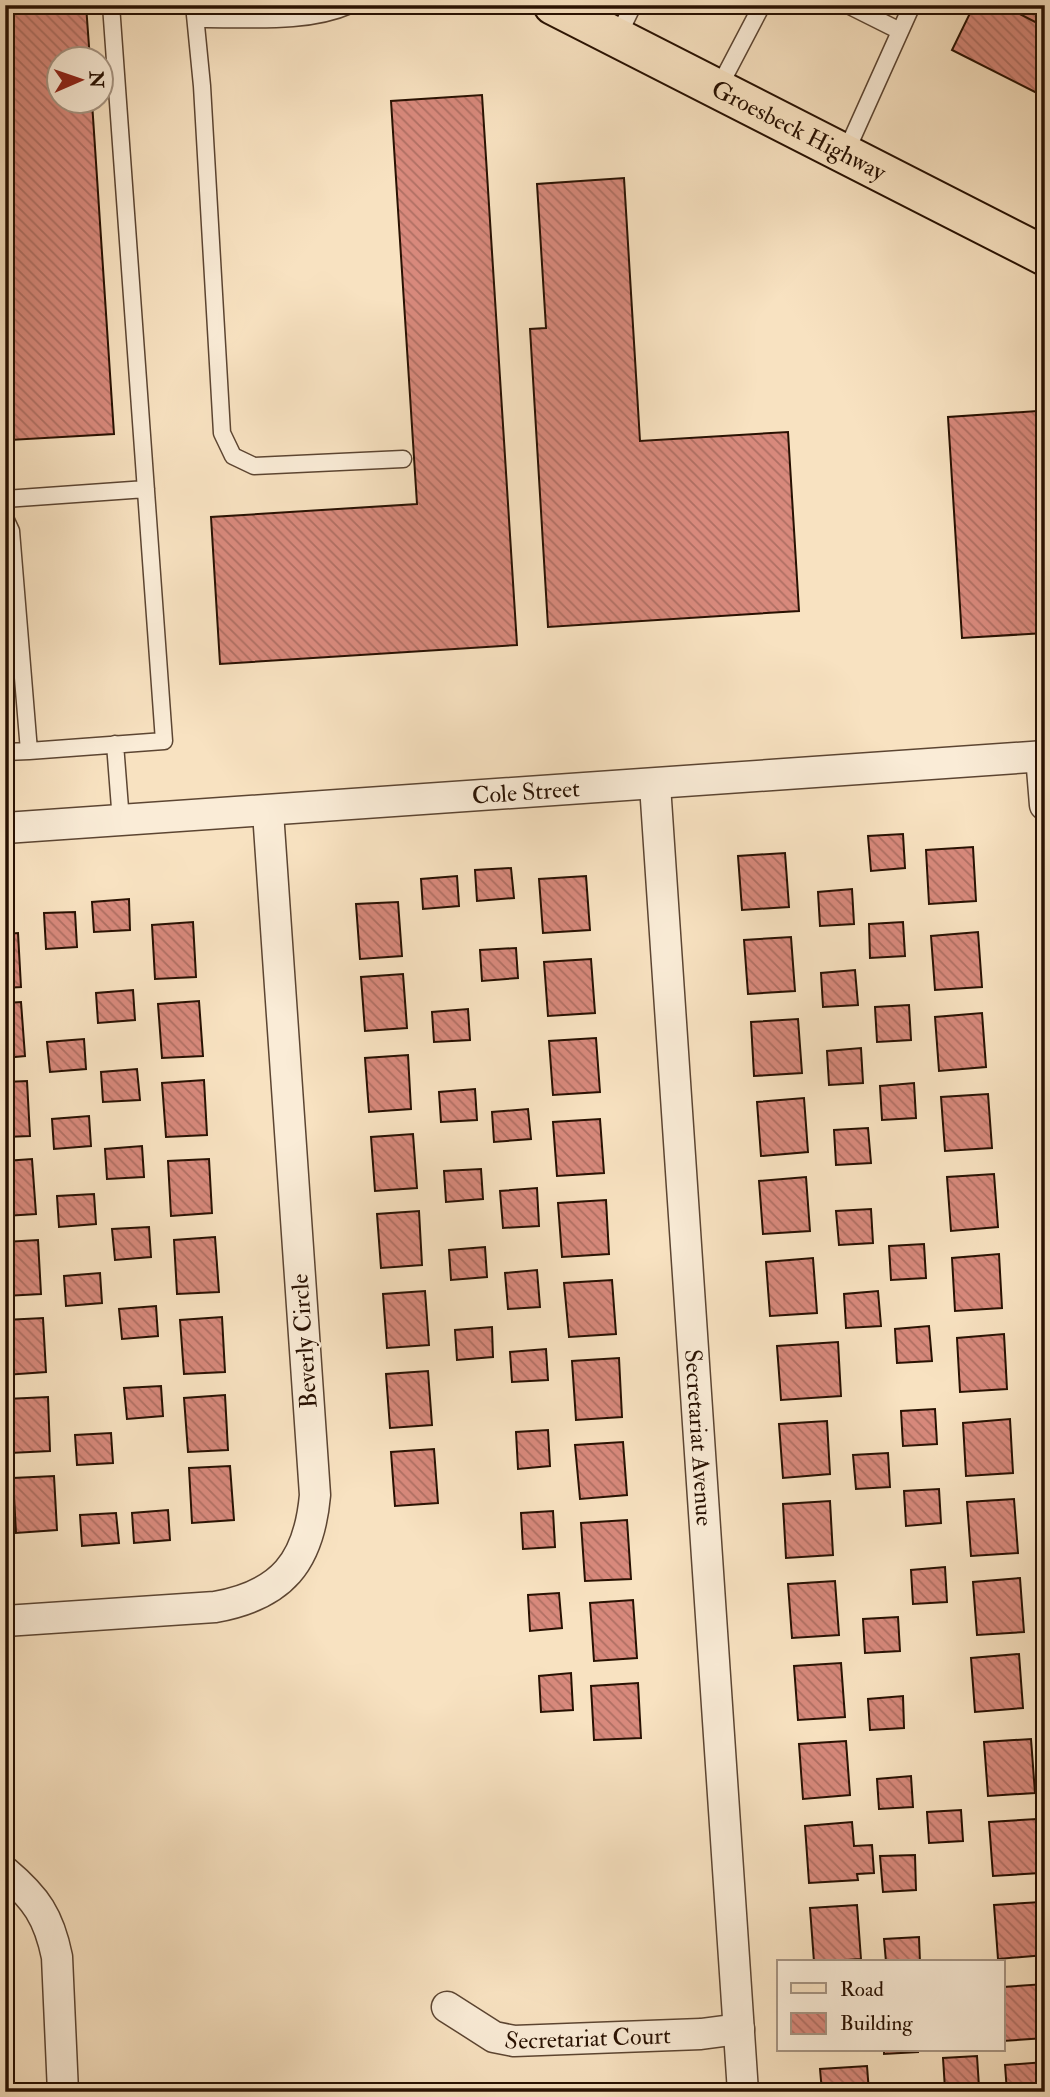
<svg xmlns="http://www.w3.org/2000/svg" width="1050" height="2097" viewBox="0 0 1050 2097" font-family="'IM FELL Double Pica',serif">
<defs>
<pattern id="building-back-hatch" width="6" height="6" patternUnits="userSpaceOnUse" patternTransform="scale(1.75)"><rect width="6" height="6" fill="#d8897c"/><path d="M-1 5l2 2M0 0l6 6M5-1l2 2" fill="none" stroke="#af6f63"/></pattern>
</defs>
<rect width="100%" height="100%" fill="#f8e2c1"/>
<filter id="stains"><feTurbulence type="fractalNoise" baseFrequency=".00286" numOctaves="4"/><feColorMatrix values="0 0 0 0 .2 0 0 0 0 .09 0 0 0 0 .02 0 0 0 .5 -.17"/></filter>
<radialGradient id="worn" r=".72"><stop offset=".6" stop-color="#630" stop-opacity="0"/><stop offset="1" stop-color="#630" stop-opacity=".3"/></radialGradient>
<!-- building -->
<path fill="url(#building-back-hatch)" stroke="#281102" stroke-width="2" d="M5,5H86L90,60H60V102H92L114,434L10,440L5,367Z
M974,5H1045V97L952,50Z
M1002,5H1045V27Z
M482,95L517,645L220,664L211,517L417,504L391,101Z
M624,178L640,441L788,432L799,611L548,627L530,329L546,328L537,184Z
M1037,411L1042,488H1045V633L962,638L948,417Z
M903,834L905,868L871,871L868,836Z
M973,847L976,901L929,904L926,850Z
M785,853L789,907L742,910L738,856Z
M511,868L514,898L477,901L475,870Z
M457,876L459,906L423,909L421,879Z
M586,876L590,930L543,933L539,879Z
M852,889L854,924L820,926L818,892Z
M129,899L130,930L94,932L92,902Z
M398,902L402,956L360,959L356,904Z
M75,912L77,947L46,949L44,913Z
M193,922L196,977L155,979L152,925Z
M903,922L905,956L870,958L869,924Z
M978,932L982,987L935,990L931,936Z
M18,933L21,987L5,988V934Z
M791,937L795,991L748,994L744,940Z
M516,948L518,978L482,981L480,950Z
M591,959L595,1013L548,1016L544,962Z
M855,970L858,1005L823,1007L821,973Z
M403,974L407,1028L365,1031L361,977Z
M133,990L135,1020L98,1023L96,993Z
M199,1001L203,1056L162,1058L158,1004Z
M21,1002L25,1056L5,1058V1003Z
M909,1005L911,1040L877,1042L875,1007Z
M468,1009L470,1040L434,1042L432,1012Z
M982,1013L986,1067L939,1071L935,1017Z
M798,1019L802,1073L754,1076L751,1022Z
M596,1038L600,1092L553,1095L549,1041Z
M84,1039L86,1069L50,1072L47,1042Z
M861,1048L863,1083L829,1085L827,1051Z
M408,1055L411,1109L369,1112L365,1058Z
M137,1069L140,1100L103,1102L101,1072Z
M204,1080L207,1135L166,1137L162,1083Z
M27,1081L30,1136L5,1137V1082Z
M914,1083L916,1118L882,1120L880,1086Z
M475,1089L477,1120L441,1122L439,1092Z
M988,1094L992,1148L945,1151L941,1097Z
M804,1098L808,1152L761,1156L757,1102Z
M528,1109L531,1139L494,1142L492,1112Z
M89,1116L91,1146L54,1149L52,1119Z
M600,1119L604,1173L557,1176L553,1122Z
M868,1128L871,1163L836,1165L834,1130Z
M413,1134L417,1188L375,1191L371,1137Z
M142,1146L144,1177L107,1179L105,1149Z
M32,1159L36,1214L5,1216V1161Z
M209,1159L212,1213L171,1216L168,1161Z
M481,1169L483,1199L446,1202L444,1171Z
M994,1174L998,1227L951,1231L947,1177Z
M806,1177L810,1231L763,1234L759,1181Z
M537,1188L539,1226L503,1228L500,1191Z
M94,1194L96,1224L59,1227L57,1196Z
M606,1200L609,1254L562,1257L558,1203Z
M871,1209L873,1243L839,1245L836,1211Z
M419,1211L422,1265L381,1268L377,1214Z
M149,1227L151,1257L115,1260L112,1229Z
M215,1237L219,1292L177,1294L174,1240Z
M38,1240L41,1294L5,1296V1242Z
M924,1244L926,1278L891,1280L889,1246Z
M485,1247L487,1277L451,1280L449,1250Z
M999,1254L1002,1308L955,1311L952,1258Z
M813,1258L817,1313L770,1316L766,1262Z
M537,1270L540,1307L508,1309L505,1273Z
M100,1273L102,1303L66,1306L64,1276Z
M612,1280L616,1334L569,1337L564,1283Z
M425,1291L429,1345L387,1348L383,1294Z
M878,1291L881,1326L846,1328L844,1294Z
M156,1306L158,1336L122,1339L119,1309Z
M222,1317L225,1372L184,1374L180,1320Z
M43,1318L46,1372L5,1375V1320Z
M929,1326L932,1361L897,1363L895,1329Z
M492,1327L493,1357L457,1360L455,1330Z
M1004,1334L1007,1389L960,1392L957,1338Z
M838,1342L841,1396L781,1400L777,1346Z
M546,1349L548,1380L512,1382L510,1352Z
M619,1358L622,1417L576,1420L572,1361Z
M428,1371L432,1425L390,1428L386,1374Z
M161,1386L163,1416L127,1419L124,1388Z
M225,1395L228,1450L188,1452L184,1398Z
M48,1397L50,1451L10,1453L6,1399Z
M935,1409L937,1444L903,1446L901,1411Z
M1010,1419L1013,1473L966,1476L963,1423Z
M827,1421L830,1474L783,1478L779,1424Z
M548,1430L550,1466L518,1469L516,1432Z
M111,1433L113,1463L77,1465L75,1435Z
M623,1442L627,1495L580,1499L575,1445Z
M434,1449L438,1503L395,1506L391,1452Z
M888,1453L890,1487L856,1489L853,1455Z
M230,1466L234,1520L192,1523L189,1468Z
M54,1476L57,1530L16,1533L13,1478Z
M939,1489L941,1523L906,1526L904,1491Z
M1014,1499L1018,1553L971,1556L967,1502Z
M830,1501L833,1555L786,1558L783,1504Z
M168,1510L170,1540L134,1543L132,1513Z
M553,1511L555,1547L523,1549L521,1513Z
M116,1513L119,1543L82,1546L80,1515Z
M627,1520L631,1579L585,1581L581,1523Z
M945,1567L947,1602L913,1604L911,1570Z
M1020,1578L1024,1632L977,1635L973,1582Z
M835,1581L839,1635L792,1638L788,1584Z
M559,1593L562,1628L530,1631L528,1595Z
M633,1600L637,1658L594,1661L590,1603Z
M898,1617L900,1651L865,1653L863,1619Z
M1019,1654L1023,1708L975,1712L971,1658Z
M841,1663L845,1717L798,1720L794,1666Z
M571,1673L573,1710L541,1712L539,1676Z
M638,1683L641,1738L594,1740L591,1686Z
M903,1696L904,1728L870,1730L868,1699Z
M1031,1739L1035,1793L988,1796L984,1742Z
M846,1741L850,1795L803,1799L799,1744Z
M911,1776L913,1807L879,1809L877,1779Z
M961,1810L963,1841L929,1843L927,1812Z
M1036,1819L1040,1873L993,1876L989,1822Z
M852,1822L854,1846L872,1845L874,1873L857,1874L858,1880L809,1883L805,1826Z
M915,1855L916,1890L883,1892L880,1856Z
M1041,1902L1045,1955L998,1959L994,1905Z
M857,1905L861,1959L814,1962L810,1908Z
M919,1937L920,1962H886L884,1939Z
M1045,1984V2038L1003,2041V1987Z
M884,2050H918V2052L884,2054Z
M977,2056L979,2087L945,2089L943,2058Z
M1045,2062V2092H1007L1005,2065Z
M867,2066L869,2092H822L820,2069Z"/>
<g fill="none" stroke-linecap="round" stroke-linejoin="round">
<defs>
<path id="lane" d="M194,5L202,86L222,433L233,456L254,466L403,459
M848,5L900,31
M196,19C245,18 305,25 350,5
M617,38L633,5
M718,89L762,5
M845,154L912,5
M5,499L146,489
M5,518L11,531L29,751L5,752
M115,744L121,821
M29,751L164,741L111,5"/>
<g id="street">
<path d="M1041,756L1045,805"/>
<path id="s1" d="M655,785L743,2092"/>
<path id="s2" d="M5,828L1045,756"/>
<path d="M5,1621L215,1607C282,1595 309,1562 315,1495L268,812"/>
<path d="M5,1872C36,1898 49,1917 57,1957L63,2092"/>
<path id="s3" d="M447,2007L494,2037L514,2041L701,2034L739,2029"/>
</g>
<g id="primary">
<path id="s4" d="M553,5L1045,256"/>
</g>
</defs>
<!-- lane casing -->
<use href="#lane" stroke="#5c4532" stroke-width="19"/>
<!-- street casing -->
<use href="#street" stroke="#5c4532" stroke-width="33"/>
<!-- primary casing -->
<use href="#primary" stroke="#281102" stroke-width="42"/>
<!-- lane -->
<use href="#lane" stroke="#faecd7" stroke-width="16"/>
<!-- street -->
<use href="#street" stroke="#faecd7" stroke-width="30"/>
<!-- primary -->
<use href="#primary" stroke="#f8e2c1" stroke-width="38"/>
</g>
<g text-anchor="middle" stroke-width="5" stroke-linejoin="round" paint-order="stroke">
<!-- street labels -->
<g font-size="24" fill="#281102" stroke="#faecd7">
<text dy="8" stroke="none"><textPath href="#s4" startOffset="276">Groesbeck Highway</textPath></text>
<text dy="8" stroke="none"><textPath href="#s2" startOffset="522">Cole Street</textPath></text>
<text transform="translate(304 1341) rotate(-94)" y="8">Beverly Circle</text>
<text dy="8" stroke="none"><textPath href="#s1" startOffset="654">Secretariat Avenue</textPath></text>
<text dy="8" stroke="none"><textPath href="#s3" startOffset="150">Secretariat Court</textPath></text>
</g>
</g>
<!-- margin -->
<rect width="1050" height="2097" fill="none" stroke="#f8e2c1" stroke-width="28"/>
<rect x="7" y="7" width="1036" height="2083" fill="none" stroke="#281102" stroke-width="3.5"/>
<rect x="14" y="14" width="1022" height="2069" fill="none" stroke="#281102" stroke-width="2"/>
<!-- legend -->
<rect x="777" y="1960" width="228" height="91" fill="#faecd7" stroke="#a69482" stroke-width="2"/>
<rect x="791" y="1983" width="35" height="10" fill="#f8e2c1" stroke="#a69482" stroke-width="2"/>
<text x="840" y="1996" font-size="21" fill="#281102">Road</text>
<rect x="791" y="2013" width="35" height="21" fill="url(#building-back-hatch)" stroke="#a69482" stroke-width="2"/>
<text x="840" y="2030" font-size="21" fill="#281102">Building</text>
<!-- north arrow -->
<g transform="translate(80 80) rotate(88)"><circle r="33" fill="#faecd7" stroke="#a69482" stroke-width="2"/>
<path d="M0-5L12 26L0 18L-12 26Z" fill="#8f2418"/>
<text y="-10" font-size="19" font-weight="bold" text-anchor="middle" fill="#281102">N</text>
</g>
<rect width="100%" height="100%" filter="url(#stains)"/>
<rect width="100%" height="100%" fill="url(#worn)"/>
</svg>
